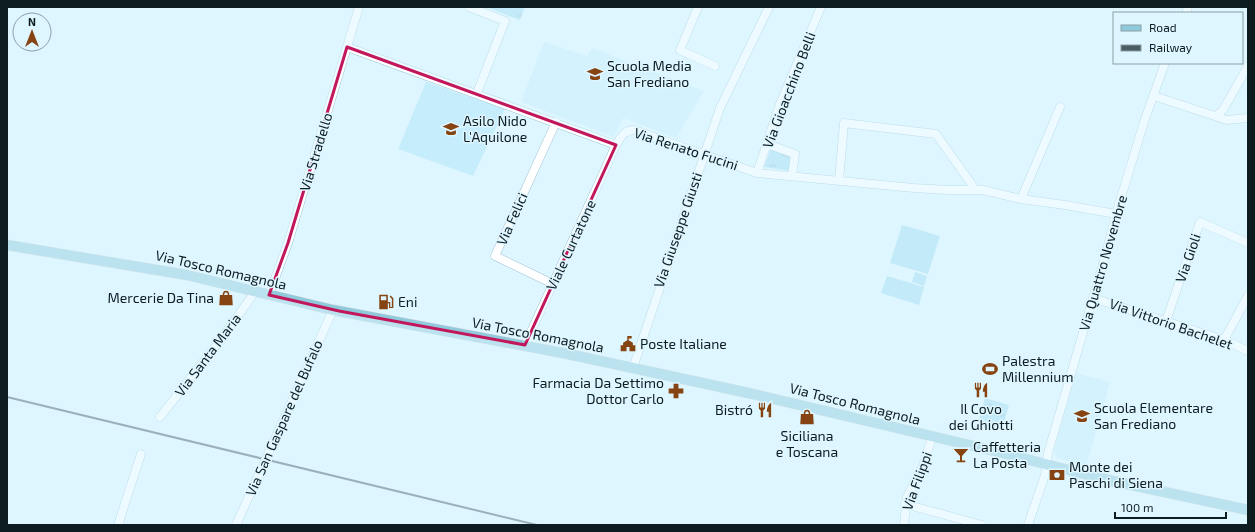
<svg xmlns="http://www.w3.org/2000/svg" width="1255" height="532" viewBox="0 0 1255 532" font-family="'Exo 2',sans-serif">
<defs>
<pattern id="grass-tufts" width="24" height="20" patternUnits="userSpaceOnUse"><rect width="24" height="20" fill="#a3dbef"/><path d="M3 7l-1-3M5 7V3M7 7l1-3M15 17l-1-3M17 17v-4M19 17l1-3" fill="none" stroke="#8bbbcd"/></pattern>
</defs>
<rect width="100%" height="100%" fill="#def6ff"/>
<!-- built -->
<path fill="#c6edfb" d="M544,42L587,56L592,48L704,91L676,138L623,118L614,137L521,102Z
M426,82L505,109L473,176L398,149Z
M1076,373L1110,382L1086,467L1057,458L1054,451Z"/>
<!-- grass -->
<path fill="url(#grass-tufts)" d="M486,7H525L520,20Z
M771,149L792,156L791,171L764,167Z
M985,398L1009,405L1003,426L979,419Z"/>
<!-- pitch -->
<path fill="#a3dbef" d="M902,225L940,236L928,274L890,263Z
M915,272L927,276L924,286L912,282Z
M887,276L924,287L919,305L881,293Z"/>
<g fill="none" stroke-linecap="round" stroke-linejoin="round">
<defs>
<path id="minor" d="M469,7L505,21L477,93
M698,7L680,50L715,66
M1186,13L1188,7
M347,47L616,145C621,137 624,130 634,130L757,173L914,188L948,190H983L1021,199L1065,205L1116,214
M1154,96L1227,120L1248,118
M1216,116L1223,110L1248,66
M767,144L795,154L792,176
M757,173L780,104L821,7
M839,181L844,123L936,134L975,189
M1021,199L1060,107
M553,284L495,256L556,122
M269,295L288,243L359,7
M1093,298L1224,340L1248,351
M1166,321L1200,222L1248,243
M1224,340L1248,296
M525,345L616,145
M633,368L720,108L769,7
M297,390L333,310
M160,417L215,347L255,292
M905,504L982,525
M118,525L141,454
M904,525L907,497L923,466L932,437
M1028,525L1045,475L1048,453L1107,250L1116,214L1144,122L1165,63"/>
<path id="major" d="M7,245L187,275L333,310L568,354L753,394L999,452L1099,478L1248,510"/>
</defs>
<!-- minor casing -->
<use href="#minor" stroke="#9ac0cf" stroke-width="9"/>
<!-- major casing -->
<use href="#major" stroke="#d3d6d7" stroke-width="11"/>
<!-- minor -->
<use href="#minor" stroke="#fff" stroke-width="8"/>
<!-- major -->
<use href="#major" stroke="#8ecadc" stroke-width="10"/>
<!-- rail -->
<path stroke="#4b5c62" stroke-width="2" d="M7,397L537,525"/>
<defs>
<path id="minor-bridge" d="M236,525L297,390"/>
</defs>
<!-- minor-bridge casing -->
<use href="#minor-bridge" stroke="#9ac0cf" stroke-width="9" stroke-linecap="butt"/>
<!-- minor-bridge -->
<use href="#minor-bridge" stroke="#fff" stroke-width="8"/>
</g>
<!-- marked area -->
<path d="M0 0H1255V532H0ZM347,47L616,145L525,345L339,311L269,295L288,243Z" fill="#def6ff" fill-opacity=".55" fill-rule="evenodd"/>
<path fill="none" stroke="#c2185b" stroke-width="3" stroke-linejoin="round" d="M347,47L616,145L525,345L339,311L269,295L288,243Z"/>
<!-- icons -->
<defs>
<symbol id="school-bare" viewBox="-9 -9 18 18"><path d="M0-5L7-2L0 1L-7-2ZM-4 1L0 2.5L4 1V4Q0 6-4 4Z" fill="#854411" stroke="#def6ff" stroke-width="2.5" paint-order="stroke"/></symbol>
<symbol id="shop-bare" viewBox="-9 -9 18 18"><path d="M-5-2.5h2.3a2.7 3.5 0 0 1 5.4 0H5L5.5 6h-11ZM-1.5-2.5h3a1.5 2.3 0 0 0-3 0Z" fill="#854411" stroke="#def6ff" stroke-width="2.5" paint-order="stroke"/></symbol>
<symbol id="fuel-bare" viewBox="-9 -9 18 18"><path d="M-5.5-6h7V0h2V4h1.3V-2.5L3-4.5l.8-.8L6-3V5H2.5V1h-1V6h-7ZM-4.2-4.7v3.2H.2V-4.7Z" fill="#854411" stroke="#def6ff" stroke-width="2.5" paint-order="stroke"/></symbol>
<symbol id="civic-bare" viewBox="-9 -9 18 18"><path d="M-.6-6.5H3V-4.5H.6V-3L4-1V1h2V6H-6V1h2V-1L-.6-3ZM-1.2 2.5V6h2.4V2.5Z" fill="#854411" stroke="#def6ff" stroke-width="2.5" paint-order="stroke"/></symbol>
<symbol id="stadium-bare" viewBox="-9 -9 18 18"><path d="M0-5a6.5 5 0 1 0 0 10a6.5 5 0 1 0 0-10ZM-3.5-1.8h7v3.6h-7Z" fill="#854411" stroke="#def6ff" stroke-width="2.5" paint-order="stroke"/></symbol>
<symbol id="restaurant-bare" viewBox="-9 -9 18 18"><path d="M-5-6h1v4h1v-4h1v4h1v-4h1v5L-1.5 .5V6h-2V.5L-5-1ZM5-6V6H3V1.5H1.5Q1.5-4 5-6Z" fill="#854411" stroke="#def6ff" stroke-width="2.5" paint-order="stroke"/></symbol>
<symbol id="pharmacy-bare" viewBox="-9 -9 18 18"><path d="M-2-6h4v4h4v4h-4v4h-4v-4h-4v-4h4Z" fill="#854411" stroke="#def6ff" stroke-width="2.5" paint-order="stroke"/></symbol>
<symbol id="bar-bare" viewBox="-9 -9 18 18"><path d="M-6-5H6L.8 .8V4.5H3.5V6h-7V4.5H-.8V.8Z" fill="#854411" stroke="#def6ff" stroke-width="2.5" paint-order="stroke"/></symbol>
<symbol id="bank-bare" viewBox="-9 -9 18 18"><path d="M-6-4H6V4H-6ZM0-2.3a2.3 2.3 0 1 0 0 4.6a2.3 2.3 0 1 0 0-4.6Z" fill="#854411" stroke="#def6ff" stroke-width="2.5" paint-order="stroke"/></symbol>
</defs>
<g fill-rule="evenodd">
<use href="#school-bare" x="584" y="63" width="22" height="22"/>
<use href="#school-bare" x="440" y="118" width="22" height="22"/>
<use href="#shop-bare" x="215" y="287" width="22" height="22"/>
<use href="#fuel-bare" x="375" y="291" width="22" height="22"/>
<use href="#civic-bare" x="617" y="333" width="22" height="22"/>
<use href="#stadium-bare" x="979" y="358" width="22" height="22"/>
<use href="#restaurant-bare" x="970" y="379" width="22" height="22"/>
<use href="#pharmacy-bare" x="665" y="380" width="22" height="22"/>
<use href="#restaurant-bare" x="754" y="399" width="22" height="22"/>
<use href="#school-bare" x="1071" y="405" width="22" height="22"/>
<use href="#shop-bare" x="796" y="406" width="22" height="22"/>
<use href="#bar-bare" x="950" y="444" width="22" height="22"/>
<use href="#bank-bare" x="1046" y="464" width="22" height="22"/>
</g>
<g text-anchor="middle" stroke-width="3" stroke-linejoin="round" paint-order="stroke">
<!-- poi labels -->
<g font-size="14" fill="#0d1c21" stroke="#def6ff" text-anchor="start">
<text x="607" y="71">Scuola Media<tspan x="607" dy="16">San Frediano</tspan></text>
<text x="463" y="126">Asilo Nido<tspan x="463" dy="16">L'Aquilone</tspan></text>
<text x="214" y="303" text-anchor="end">Mercerie Da Tina</text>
<text x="398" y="307">Eni</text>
<text x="640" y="349">Poste Italiane</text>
<text x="1002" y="366">Palestra<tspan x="1002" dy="16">Millennium</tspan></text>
<text x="664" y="388" text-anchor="end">Farmacia Da Settimo<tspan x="664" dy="16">Dottor Carlo</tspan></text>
<text x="1094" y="413">Scuola Elementare<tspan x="1094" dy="16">San Frediano</tspan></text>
<text x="981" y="414" text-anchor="middle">Il Covo<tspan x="981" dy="16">dei Ghiotti</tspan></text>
<text x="753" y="415" text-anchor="end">Bistró</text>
<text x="807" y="441" text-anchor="middle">Siciliana<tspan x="807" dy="16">e Toscana</tspan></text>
<text x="973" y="452">Caffetteria<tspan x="973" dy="16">La Posta</tspan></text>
<text x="1069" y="472">Monte dei<tspan x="1069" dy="16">Paschi di Siena</tspan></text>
</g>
<!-- street labels -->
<g font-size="14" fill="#0d1c21" stroke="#def6ff">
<text transform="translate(789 90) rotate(-69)" y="5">Via Gioacchino Belli</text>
<text transform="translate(686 149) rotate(18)" y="5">Via Renato Fucini</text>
<text transform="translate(316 152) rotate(-73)" y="5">Via Stradello</text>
<text transform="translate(512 219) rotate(-66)" y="5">Via Felici</text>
<text transform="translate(678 230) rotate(-71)" y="5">Via Giuseppe Giusti</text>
<text transform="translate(571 245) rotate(-65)" y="5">Viale Curtatone</text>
<text transform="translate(1188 258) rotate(-71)" y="5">Via Gioli</text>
<text transform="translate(1103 263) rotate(-74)" y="5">Via Quattro Novembre</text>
<text transform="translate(221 270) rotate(13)" y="5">Via Tosco Romagnola</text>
<text transform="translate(1171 324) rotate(19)" y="5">Via Vittorio Bachelet</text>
<text transform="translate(538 335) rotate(11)" y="5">Via Tosco Romagnola</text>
<text transform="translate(208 355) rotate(-53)" y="5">Via Santa Maria</text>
<text transform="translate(855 404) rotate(14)" y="5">Via Tosco Romagnola</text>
<text transform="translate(284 418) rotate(-66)" y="5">Via San Gaspare del Bufalo</text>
<text transform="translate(917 481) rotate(-70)" y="5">Via Filippi</text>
</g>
</g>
<!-- border -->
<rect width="1255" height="532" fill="none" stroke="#0d1c21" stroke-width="16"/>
<!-- legend -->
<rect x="1113" y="12" width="130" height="52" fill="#def6ff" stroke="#8a9fa6"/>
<rect x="1121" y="25" width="20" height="6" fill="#8ecadc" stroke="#8a9fa6"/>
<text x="1149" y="32" font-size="12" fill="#0d1c21">Road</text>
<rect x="1121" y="45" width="20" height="6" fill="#4b5c62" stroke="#8a9fa6"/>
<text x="1149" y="52" font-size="12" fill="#0d1c21">Railway</text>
<!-- north arrow -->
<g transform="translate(32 32)"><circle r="19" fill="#def6ff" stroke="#8a9fa6"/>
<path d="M0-3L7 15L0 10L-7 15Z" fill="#854411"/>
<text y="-6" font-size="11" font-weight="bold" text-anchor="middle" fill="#0d1c21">N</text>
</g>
<!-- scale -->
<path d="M1115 512v6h111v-6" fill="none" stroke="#0d1c21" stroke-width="2"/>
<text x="1121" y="512" font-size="12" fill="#0d1c21" stroke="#def6ff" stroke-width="3" paint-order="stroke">100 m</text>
</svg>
